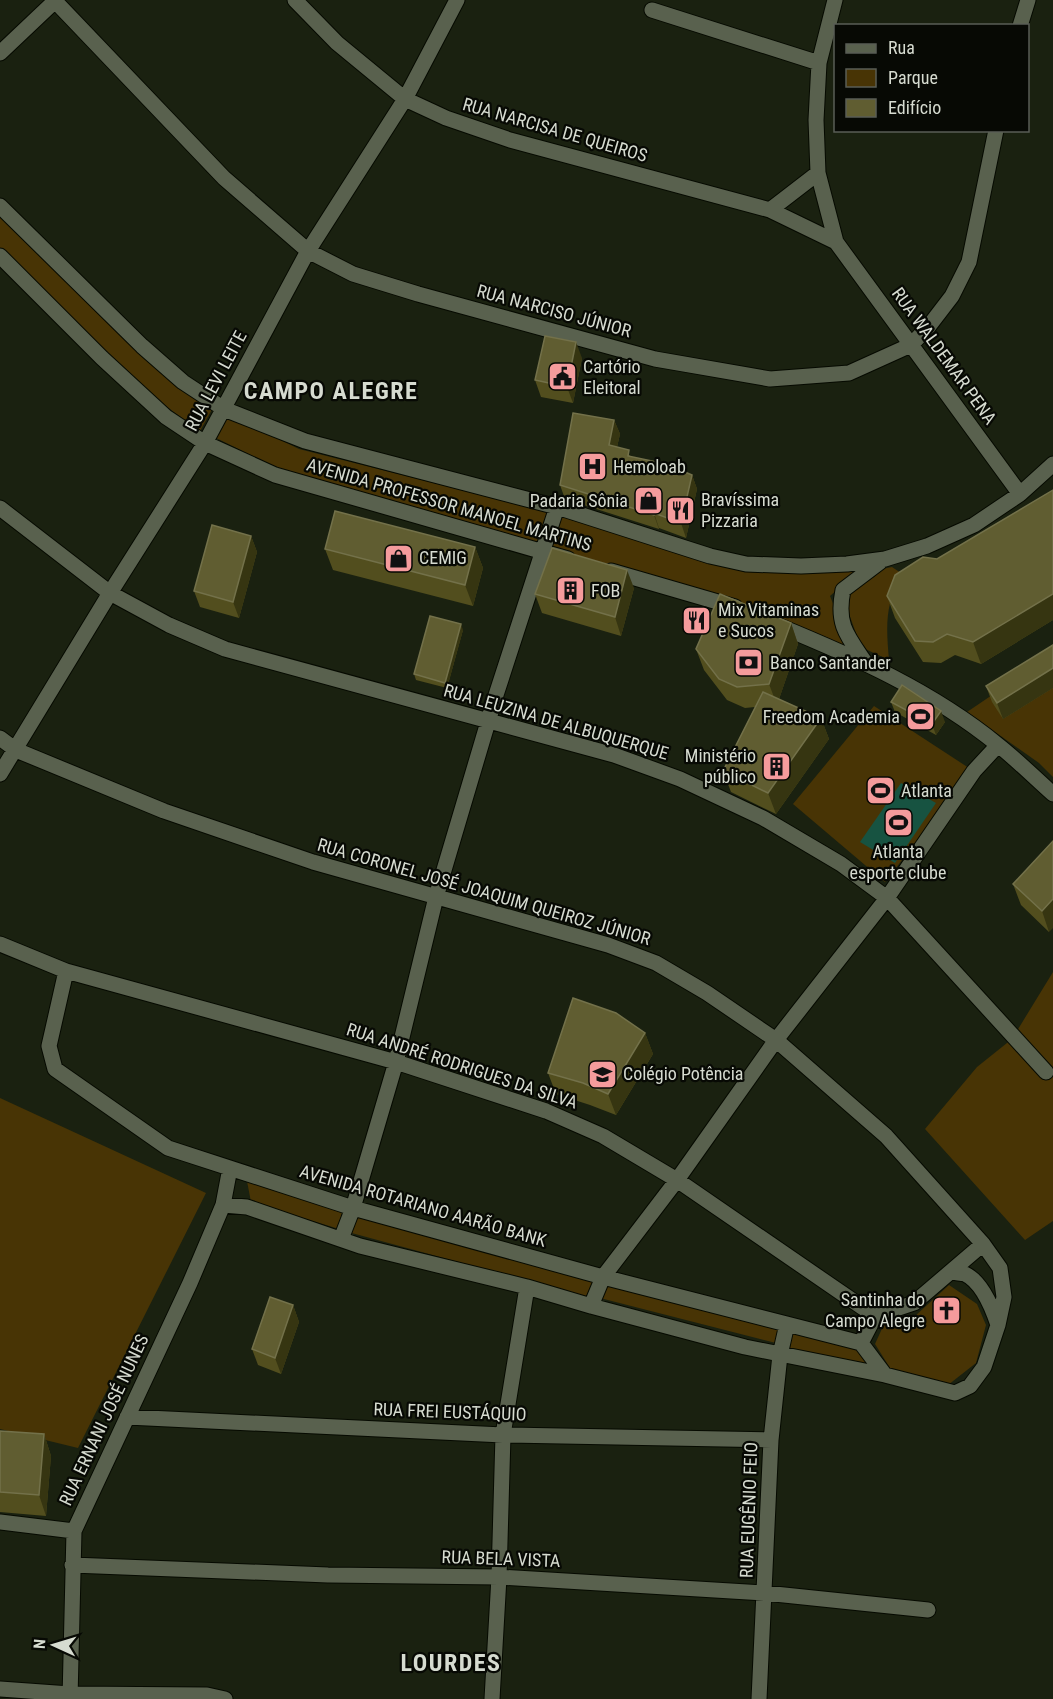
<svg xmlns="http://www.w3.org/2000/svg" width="1053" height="1699" viewBox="0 0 1053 1699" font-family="'Roboto Condensed',sans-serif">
<rect width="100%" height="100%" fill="#1a2110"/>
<!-- green -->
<path fill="#483405" d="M0,211L215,404L200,431L134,383L0,249Z
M228,414L299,449L549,512L539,549L286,472L214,437Z
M560,511L711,559L864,566L830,596L854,656L706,594L609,564L550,549Z
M892,567L901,573C885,607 886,625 889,660L861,647L848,611L846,589L874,577L882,569Z
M1053,654V777L1039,763L967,712Z
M874,706L972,770L885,882L793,804Z
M1053,972V1221L1025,1240L925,1129L977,1067L1012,1039Z
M0,1098L206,1193L78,1448L0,1429Z
M246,1176L342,1211L339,1229L251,1202Z
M351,1215L597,1280L591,1298L348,1232Z
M605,1283L782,1328L780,1344L600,1298Z
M949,1285L977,1304L986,1325L976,1363L948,1385L890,1368L875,1344L885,1322L914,1317Z
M791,1332L857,1347L876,1369L790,1348Z"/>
<!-- water -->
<path fill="#175341" d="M901,783L936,803L895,863L860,842Z"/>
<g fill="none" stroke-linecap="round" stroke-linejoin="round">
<defs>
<path id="minor" d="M295,0L337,43L405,99L446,118L510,140L770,210L836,242
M835,0L819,63L816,120L818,173L836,242L1020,494
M55,1L224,178L308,251L353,274L418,294L655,359L770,379L849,373L911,345L929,326L952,296L969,262L996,130
M652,10L819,63
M1020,26L1028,0
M0,53L56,0
M0,206L142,346L183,382L224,409L305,441L557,507L710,556L746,564L801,566L847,564L885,559L927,546L974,525L1020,494L1053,464
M770,210L818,173
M0,256L102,358L166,417L205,443L275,475L568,559
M0,508L110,593L169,625L225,649L614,755L680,779L763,818L841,864L887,898L1046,1072
M611,571L735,607
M777,625C855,657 932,691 998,745C1017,760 1035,778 1053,794
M865,662C847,636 836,624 843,590L880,562
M0,738L16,750L164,811L313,862L608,945L656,963L707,993L776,1040L886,1136L983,1244L1000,1268L1004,1297L998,1325L984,1367L970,1386L955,1393L885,1375L861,1343L603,1277L353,1208L168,1148L55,1069L49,1046L66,971
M0,774L110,593L205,443L308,251L405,99L457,0
M0,944L66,971L396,1062L546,1111L603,1136L677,1180L875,1316
M223,1205L247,1207L360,1246L527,1287L591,1306L745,1347L885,1375
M341,1239L353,1208L396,1062L436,897L496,695L557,507
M951,1272C955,1273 962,1273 965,1274C982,1282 993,1310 998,1325
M591,1306L603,1277L677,1180L776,1040L887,898L974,771L998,745
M875,1316L914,1303L983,1244
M861,1343L875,1316
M127,1417L503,1435L771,1440
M0,1522L74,1531
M72,1565L328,1575L499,1577L765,1593L928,1610
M0,1689L70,1694L207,1695L225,1699
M70,1699L74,1531L190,1283L223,1205L230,1168
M492,1699L499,1577L503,1435L527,1287
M759,1699L771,1440L780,1355L787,1324"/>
</defs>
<!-- minor casing -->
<use href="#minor" stroke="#060a01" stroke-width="17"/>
<!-- minor -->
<use href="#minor" stroke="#59614e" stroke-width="15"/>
</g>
<!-- wall -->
<path fill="#524e1e" d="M582,358L573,403L541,397L535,380Z
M614,420L620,434L617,447L632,457L692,475L697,489L686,538L659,528V529L565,499L560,485Z
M1053,490V620L981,664L955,655L941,663L923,662L895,618L887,596Z
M251,536L257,552L239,618L200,607L194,591Z
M475,547L483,568L473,606L333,570L325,549Z
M634,588L621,636L542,613L535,594Z
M791,623L798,644L779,699L821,718L829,739L776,814L731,792L723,771L755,707L745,708L727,700L704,670L696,649Z
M463,630L447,688L416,680L414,674Z
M1053,645V688L1003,719L992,702L986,686Z
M891,702L945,722L936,735L895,712Z
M1053,841L1049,932L1021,905L1013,884Z
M645,1033L653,1054L616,1115L590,1105L556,1094L548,1073Z
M293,1305L299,1322L281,1374L258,1365L252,1349Z
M0,1431L44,1434L51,1456L46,1516L0,1512Z"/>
<!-- shaded-wall -->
<path fill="#363511" d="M576,342L582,358L573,403L567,387Z
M614,420L620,434L614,460L609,445Z
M692,475L697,489L686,538L681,523Z
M654,513L659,528V529L654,515Z
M251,536L257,552L239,618L233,602Z
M475,547L483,568L473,606L465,585Z
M627,570L634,588L621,636L615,617Z
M1053,594V620L981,664L973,642Z
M791,623L798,644L777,705L769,684Z
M461,624L463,630L447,688L445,683Z
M1053,668V688L1003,719L997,703Z
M941,711L945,722L936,735L932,724Z
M821,718L829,739L776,814L768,793Z
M1053,899V928L1049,932L1042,911Z
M645,1033L653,1054L616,1115L608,1094Z
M293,1305L299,1322L281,1374L275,1358Z
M44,1434L51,1456L46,1516L39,1495Z"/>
<!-- building -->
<path fill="#605d31" stroke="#73714a" stroke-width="1.5" d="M545,336L576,342L567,387L535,380Z
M573,413L614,420L609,445L629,450L628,456L666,464L692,475L681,523L654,513V515L560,485Z
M1053,490V594L973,642L947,634L933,642L915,641L887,596L895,575L923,557L937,559Z
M335,511L475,547L465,585L325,549Z
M212,525L251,536L233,602L194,591Z
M552,548L627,570L615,617L535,594Z
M720,594L791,623L769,684L737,687L719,679L696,649Z
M430,616L461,624L445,683L414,674Z
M1053,645V668L997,703L986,686Z
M902,685L941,711L932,724L891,702Z
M763,692L821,718L768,793L723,771Z
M1053,841V899L1042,911L1013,884Z
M573,998L616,1013L645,1033L608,1094L583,1083L548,1073Z
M270,1297L293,1305L275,1358L252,1349Z
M0,1431L44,1434L39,1495L0,1492Z"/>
<!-- icons -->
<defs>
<symbol id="civic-square" viewBox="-11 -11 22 22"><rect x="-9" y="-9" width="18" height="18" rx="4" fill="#f59b9c" stroke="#070904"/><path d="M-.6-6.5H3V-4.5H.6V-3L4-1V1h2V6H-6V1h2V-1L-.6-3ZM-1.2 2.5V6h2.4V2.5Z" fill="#111"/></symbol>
<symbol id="hospital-square" viewBox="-11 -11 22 22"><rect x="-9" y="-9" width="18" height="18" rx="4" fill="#f59b9c" stroke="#070904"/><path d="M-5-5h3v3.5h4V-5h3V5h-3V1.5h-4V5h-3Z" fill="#111"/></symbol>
<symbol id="shop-square" viewBox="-11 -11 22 22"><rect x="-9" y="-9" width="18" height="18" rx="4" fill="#f59b9c" stroke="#070904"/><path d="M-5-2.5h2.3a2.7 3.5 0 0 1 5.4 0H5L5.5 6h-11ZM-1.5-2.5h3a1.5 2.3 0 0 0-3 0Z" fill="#111"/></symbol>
<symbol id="restaurant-square" viewBox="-11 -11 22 22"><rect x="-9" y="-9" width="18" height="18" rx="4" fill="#f59b9c" stroke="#070904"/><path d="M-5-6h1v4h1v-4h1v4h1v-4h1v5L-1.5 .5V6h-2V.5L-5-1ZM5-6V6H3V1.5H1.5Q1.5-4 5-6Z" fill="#111"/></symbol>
<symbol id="building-square" viewBox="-11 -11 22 22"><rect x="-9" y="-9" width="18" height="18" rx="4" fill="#f59b9c" stroke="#070904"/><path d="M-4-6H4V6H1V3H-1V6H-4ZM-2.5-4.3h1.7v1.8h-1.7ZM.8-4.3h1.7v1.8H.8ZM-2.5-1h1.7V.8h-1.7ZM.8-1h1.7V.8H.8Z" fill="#111"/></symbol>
<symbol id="bank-square" viewBox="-11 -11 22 22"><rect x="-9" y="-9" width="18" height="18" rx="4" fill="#f59b9c" stroke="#070904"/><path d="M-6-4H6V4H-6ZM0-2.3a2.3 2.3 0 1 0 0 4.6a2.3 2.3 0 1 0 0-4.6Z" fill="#111"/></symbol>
<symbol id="stadium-square" viewBox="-11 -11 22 22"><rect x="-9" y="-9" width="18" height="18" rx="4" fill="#f59b9c" stroke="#070904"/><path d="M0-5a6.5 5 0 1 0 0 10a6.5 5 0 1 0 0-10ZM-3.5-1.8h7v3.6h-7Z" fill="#111"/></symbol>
<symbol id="school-square" viewBox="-11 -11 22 22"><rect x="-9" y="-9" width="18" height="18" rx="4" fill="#f59b9c" stroke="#070904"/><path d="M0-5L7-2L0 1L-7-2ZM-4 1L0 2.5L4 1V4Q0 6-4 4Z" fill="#111"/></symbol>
<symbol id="church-square" viewBox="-11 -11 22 22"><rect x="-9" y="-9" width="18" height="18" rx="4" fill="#f59b9c" stroke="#070904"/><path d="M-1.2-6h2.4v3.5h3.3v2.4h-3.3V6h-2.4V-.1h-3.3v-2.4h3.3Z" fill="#111"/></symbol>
</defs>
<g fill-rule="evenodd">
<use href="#civic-square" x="546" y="360" width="33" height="33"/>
<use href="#hospital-square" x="576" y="450" width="33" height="33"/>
<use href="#shop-square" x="632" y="484" width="33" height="33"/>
<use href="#restaurant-square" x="664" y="494" width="33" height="33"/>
<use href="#shop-square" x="382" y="542" width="33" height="33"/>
<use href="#building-square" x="554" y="574" width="33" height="33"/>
<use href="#restaurant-square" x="680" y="604" width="33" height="33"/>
<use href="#bank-square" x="732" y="646" width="33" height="33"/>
<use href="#stadium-square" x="904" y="700" width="33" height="33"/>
<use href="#building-square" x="760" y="750" width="33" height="33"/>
<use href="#stadium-square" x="864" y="774" width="33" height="33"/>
<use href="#stadium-square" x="882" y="806" width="33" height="33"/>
<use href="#school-square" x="586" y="1058" width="33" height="33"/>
<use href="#church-square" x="930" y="1294" width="33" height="33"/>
</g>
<g text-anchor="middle" stroke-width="4.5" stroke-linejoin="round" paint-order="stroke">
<!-- street labels -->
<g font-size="18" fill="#d6dbd0" stroke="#070904">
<text transform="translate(555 130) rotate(16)" y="6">RUA NARCISA DE QUEIROS</text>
<text transform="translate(554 311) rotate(15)" y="6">RUA NARCISO JÚNIOR</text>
<text transform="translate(944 356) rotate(54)" y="6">RUA WALDEMAR PENA</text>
<text transform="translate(216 381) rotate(-62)" y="6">RUA LEVI LEITE</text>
<text transform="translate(449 505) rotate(16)" y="6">AVENIDA PROFESSOR MANOEL MARTINS</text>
<text transform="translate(556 722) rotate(16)" y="6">RUA LEUZINA DE ALBUQUERQUE</text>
<text transform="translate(484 892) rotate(16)" y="6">RUA CORONEL JOSÉ JOAQUIM QUEIROZ JÚNIOR</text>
<text transform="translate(462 1066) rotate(18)" y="6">RUA ANDRÉ RODRIGUES DA SILVA</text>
<text transform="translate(423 1206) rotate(16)" y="6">AVENIDA ROTARIANO AARÃO BANK</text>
<text transform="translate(450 1412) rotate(2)" y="6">RUA FREI EUSTÁQUIO</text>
<text transform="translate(104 1420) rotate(-65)" y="6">RUA ERNANI JOSÉ NUNES</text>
<text transform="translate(749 1510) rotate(-88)" y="6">RUA EUGÊNIO FEIO</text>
<text transform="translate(501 1559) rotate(2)" y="6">RUA BELA VISTA</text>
</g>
<!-- poi labels -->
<g font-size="18" fill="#d6dbd0" stroke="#070904" text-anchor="start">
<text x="583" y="373">Cartório<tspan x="583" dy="21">Eleitoral</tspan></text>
<text x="613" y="473">Hemoloab</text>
<text x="701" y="506">Bravíssima<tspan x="701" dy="21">Pizzaria</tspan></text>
<text x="628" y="507" text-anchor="end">Padaria Sônia</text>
<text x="419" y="564">CEMIG</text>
<text x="591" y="597">FOB</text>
<text x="718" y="616">Mix Vitaminas<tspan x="718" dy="21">e Sucos</tspan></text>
<text x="770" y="669">Banco Santander</text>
<text x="900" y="723" text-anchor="end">Freedom Academia</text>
<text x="756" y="762" text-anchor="end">Ministério<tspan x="756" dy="21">público</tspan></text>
<text x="901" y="797">Atlanta</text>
<text x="898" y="858" text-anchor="middle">Atlanta<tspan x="898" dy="21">esporte clube</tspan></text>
<text x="623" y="1080">Colégio Potência</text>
<text x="925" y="1306" text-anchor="end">Santinha do<tspan x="925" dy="21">Campo Alegre</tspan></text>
</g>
<!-- district labels -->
<g font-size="24" font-weight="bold" letter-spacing="1.5" fill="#d6dbd0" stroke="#070904">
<text x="331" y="399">CAMPO ALEGRE</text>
<text x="451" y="1671">LOURDES</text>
</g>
</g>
<!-- legend -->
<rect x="834" y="24" width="195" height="108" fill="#070904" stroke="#5a5d56" stroke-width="1.5"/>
<rect x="846" y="44" width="30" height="9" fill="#59614e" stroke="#5a5d56" stroke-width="1.5"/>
<text x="888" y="54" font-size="18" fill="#d6dbd0">Rua</text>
<rect x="846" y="69" width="30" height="18" fill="#483405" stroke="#5a5d56" stroke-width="1.5"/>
<text x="888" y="84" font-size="18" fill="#d6dbd0">Parque</text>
<rect x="846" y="99" width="30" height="18" fill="#605d31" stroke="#5a5d56" stroke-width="1.5"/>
<text x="888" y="114" font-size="18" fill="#d6dbd0">Edifício</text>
<!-- north arrow -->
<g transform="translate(54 1645) rotate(274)" stroke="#070904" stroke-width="4.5" paint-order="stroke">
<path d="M0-4.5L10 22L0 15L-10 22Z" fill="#d6dbd0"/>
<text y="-9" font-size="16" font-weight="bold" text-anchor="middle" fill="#d6dbd0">N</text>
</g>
</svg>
